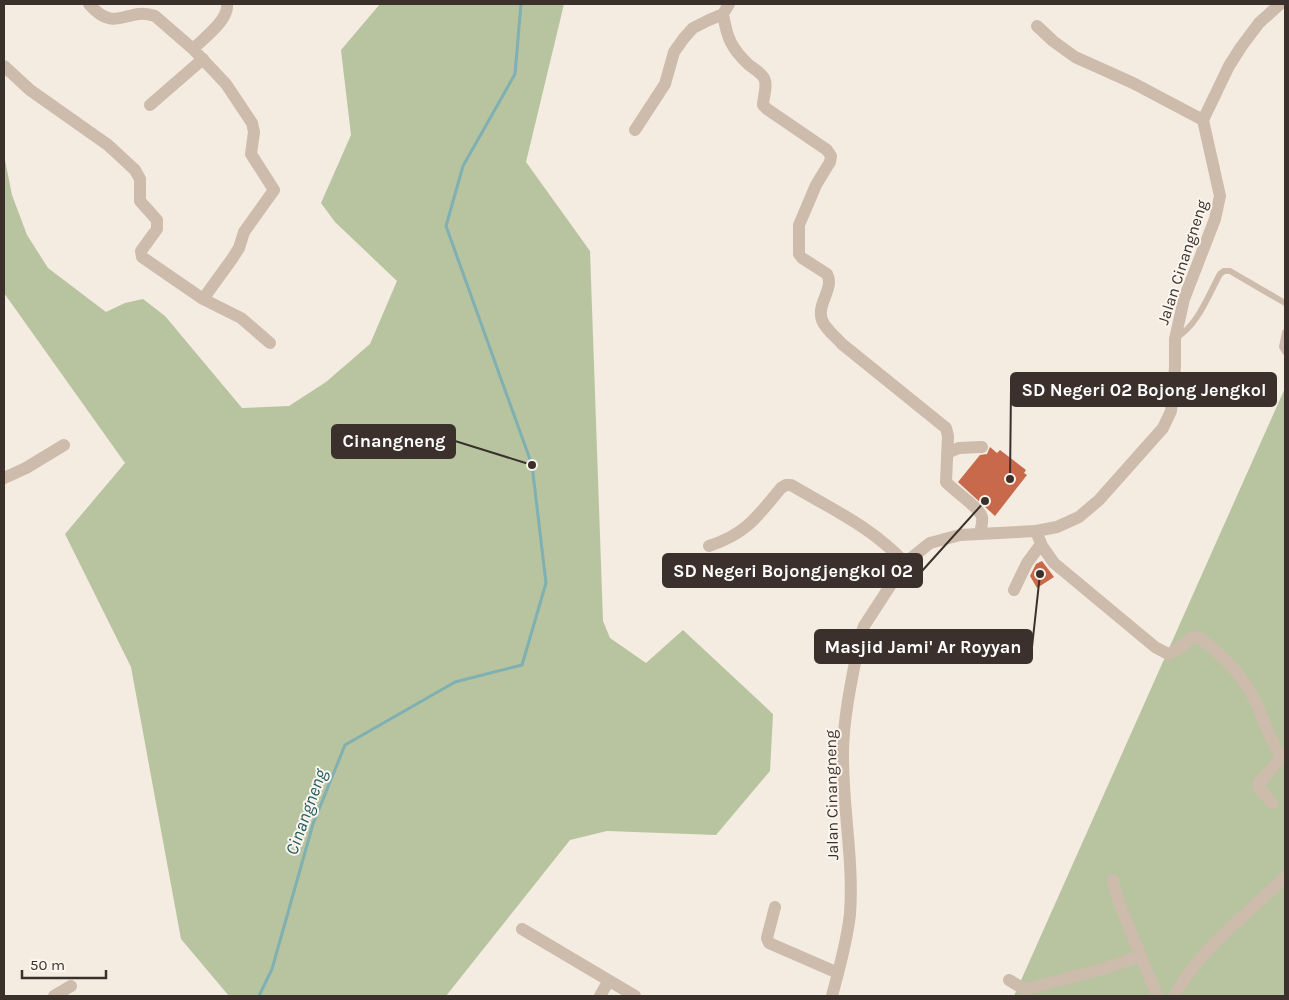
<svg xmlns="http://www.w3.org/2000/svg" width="1289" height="1000" viewBox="0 0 1289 1000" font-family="Karla,sans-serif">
<rect width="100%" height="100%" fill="#f4ebe1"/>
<!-- grass -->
<path fill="#b8c4a0" d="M380,4H564L526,162L590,251L603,621L610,638L646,663L683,630L773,714L770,771L716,835L607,831L570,840L446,996H229L181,939L131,667L65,534L125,463L4,293V155L12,195L27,235L48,268L106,312L125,303L143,299L165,316L242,408L289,406L326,382L370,344L397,281L335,222L321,203L351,135L341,50Z
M1285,388V996H1014Z"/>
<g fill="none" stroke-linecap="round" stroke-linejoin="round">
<!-- stream -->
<path stroke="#7fb0b2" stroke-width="3" d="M259,996L272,969L313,824L345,745L455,682L522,665L546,583L532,465L446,226L463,166L515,74L521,4"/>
</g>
<!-- building -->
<path fill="#c8694b" d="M990,447L997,453L1000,450L1026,470L1024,473L1027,475L995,516L958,482L980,455L987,454Z
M1042,561L1054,577L1037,588L1030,576L1036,564Z"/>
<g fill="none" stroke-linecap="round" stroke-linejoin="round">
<!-- service -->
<path stroke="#cdbbac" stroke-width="6" d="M1285,332L1282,347L1285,352
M1176,338C1198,325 1208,296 1220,274L1224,271H1230L1285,303"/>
<!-- minor -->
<path stroke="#cdbbac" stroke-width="12" d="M723,14C727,38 731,48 749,65C753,68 761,73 764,78C768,85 763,98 763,105L767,109L827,150L831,156L830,162L816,185L799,225V254L802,258L827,274C835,288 816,304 822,320C825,329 836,337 842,344L946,428L948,436L946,482C954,491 980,508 982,517C983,522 981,528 980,533
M1037,26L1053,41L1075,57L1133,83L1203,120
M193,49C204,38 229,20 227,4
M4,66L30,90L108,145L135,170L140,179V201L157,220V229L141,251L142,257L203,299L232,259L239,248L244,232L274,190L251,154L254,132L252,123L226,84L193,49L155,16C126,6 116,35 89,4
M150,105L203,59
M635,130L665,84L674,52L684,38L693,28L709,20L723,14L729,4
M203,299L241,318L270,343
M947,453L959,448L982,447
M4,478L26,468L64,445
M1036,531L1042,546L1054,563L1155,647L1168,654C1179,651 1185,640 1196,637C1205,640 1211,647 1218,653C1235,668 1250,688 1259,709C1266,726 1272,743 1281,758L1258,784L1259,788L1272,803
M709,546C746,534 757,517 781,488L786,485H791C832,509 873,528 905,563
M1014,590L1027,563L1041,544
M1113,880L1114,887L1120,905L1157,996
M775,907L767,938L769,943L838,973
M522,929L635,996
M1009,980L1024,989L1032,988L1106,968L1140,956
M54,996L71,986
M600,996L608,982
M1174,996C1200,948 1247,915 1285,877"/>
<!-- tertiary -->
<path stroke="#cdbbac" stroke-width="12" d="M832,996C839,969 847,942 850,914C854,860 842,805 843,750C844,712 853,674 860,637L864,626L905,563L930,543L960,535L1036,531L1057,527L1079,517L1099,500L1163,428L1171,411L1175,367V339L1184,299L1215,219L1220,196L1203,120L1229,66L1241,47L1259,23L1280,4"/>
</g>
<g text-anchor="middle" stroke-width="4" stroke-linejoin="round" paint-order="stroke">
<!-- street labels -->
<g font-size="16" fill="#3b302b" stroke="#fbf5ee">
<text transform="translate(1182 262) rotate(-72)" y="6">Jalan Cinangneng</text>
<text transform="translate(831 795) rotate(-91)" y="6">Jalan Cinangneng</text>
</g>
<!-- water labels -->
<g font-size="18" font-style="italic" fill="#1f5a5e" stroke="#fbf5ee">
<text transform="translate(306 812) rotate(-70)" y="6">Cinangneng</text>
</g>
</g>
<!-- callouts -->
<path fill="none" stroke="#3b302b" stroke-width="2" d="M1010 479L1011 389M532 465L455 441M985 501L922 571M1040 574L1032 647"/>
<g fill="#3b302b" stroke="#fbf5ee" stroke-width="2">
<circle cx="1010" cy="479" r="5"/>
<circle cx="532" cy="465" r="5"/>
<circle cx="985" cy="501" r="5"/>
<circle cx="1040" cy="574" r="5"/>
</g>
<g fill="#3b302b" stroke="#3b302b" stroke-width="2">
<rect x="1011" y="373" width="265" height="33" rx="5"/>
<rect x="332" y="425" width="123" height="33" rx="5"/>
<rect x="663" y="554" width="259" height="33" rx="5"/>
<rect x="815" y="630" width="217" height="33" rx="5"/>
</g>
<g font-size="18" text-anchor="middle" font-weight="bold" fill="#fff">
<text x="1144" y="396">SD Negeri 02 Bojong Jengkol</text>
<text x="394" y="447">Cinangneng</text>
<text x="793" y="577">SD Negeri Bojongjengkol 02</text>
<text x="923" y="653">Masjid Jami' Ar Royyan</text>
</g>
<!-- border -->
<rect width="1289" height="1000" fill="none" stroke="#3b302b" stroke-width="10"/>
<!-- scale -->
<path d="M22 970v8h84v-8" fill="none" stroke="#3b302b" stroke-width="2.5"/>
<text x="30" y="970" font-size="15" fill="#3b302b" stroke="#fbf5ee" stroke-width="4" paint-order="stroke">50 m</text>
</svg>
